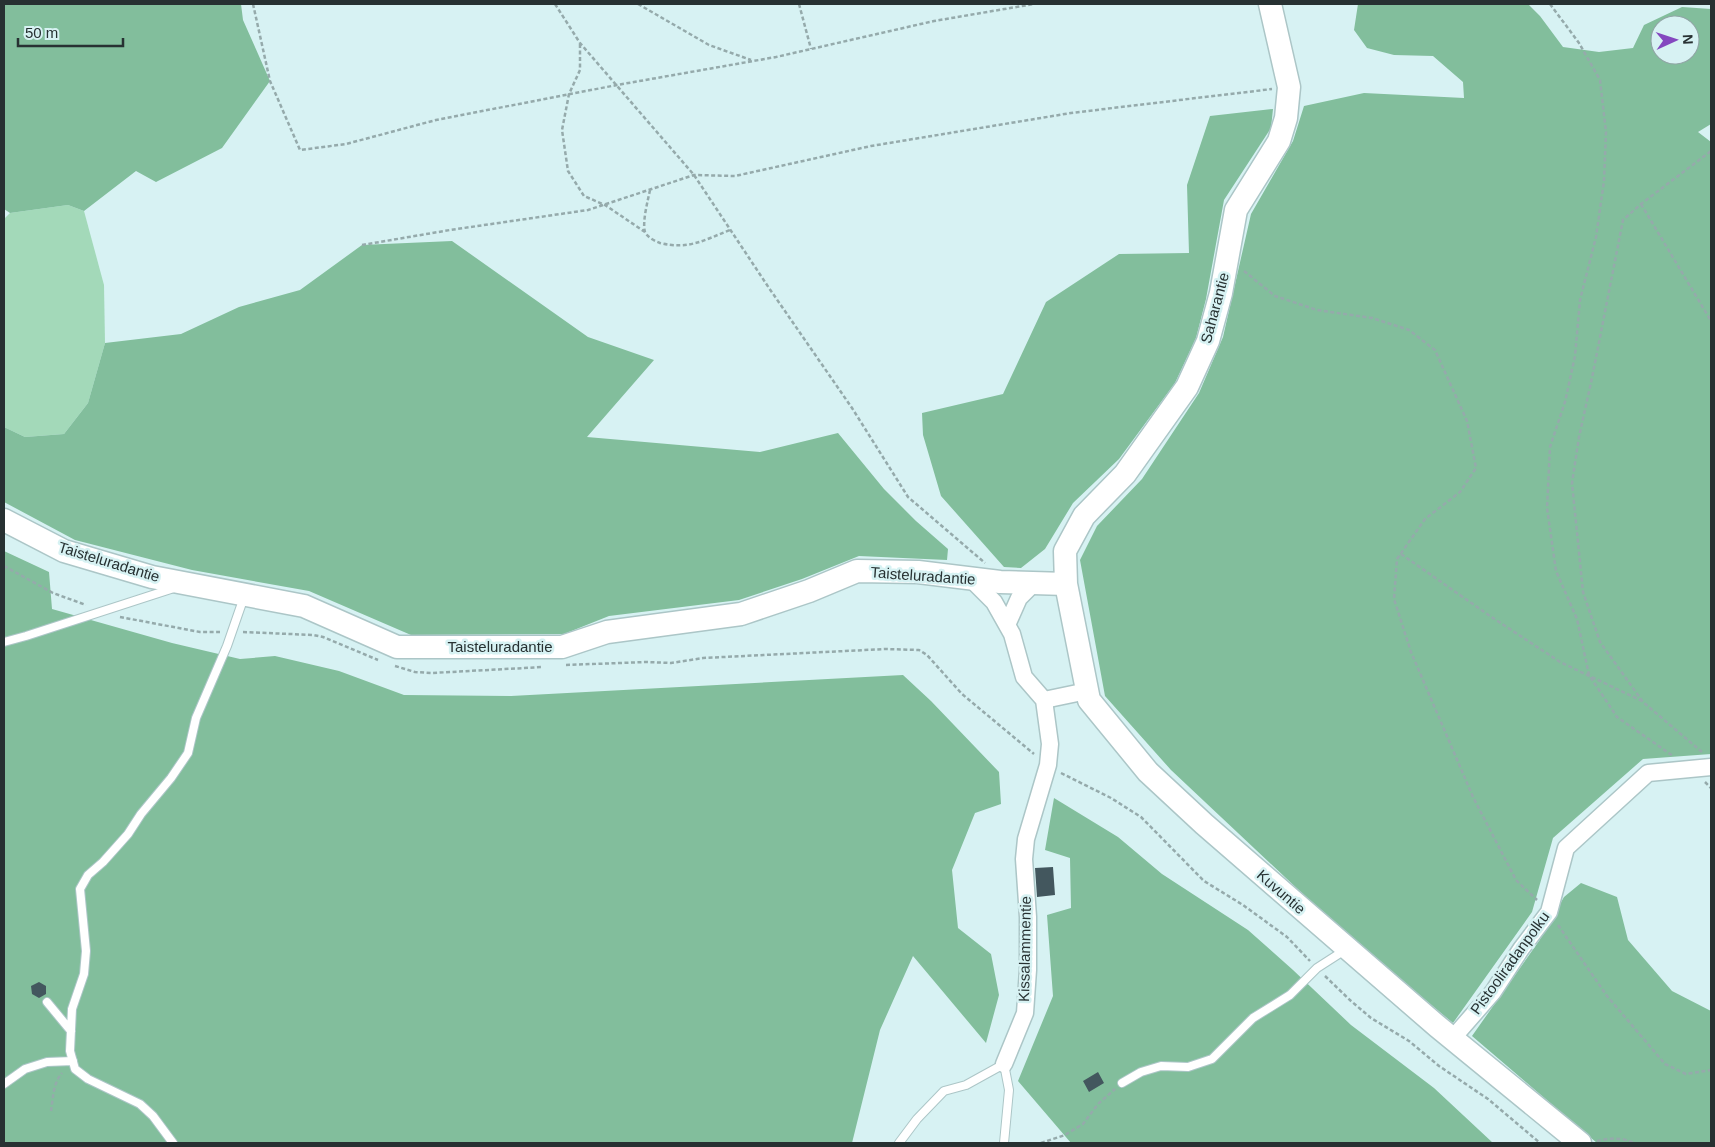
<svg xmlns="http://www.w3.org/2000/svg" width="1715" height="1147" viewBox="0 0 1715 1147" font-family="Helvetica,sans-serif">
<rect width="100%" height="100%" fill="#d7f2f3"/>
<!-- green -->
<path fill="#a3d9b9" d="M68,205L84,211L104,285L105,343L88,403L64,434L25,437L4,427V219L10,213Z"/>
<!-- forest -->
<path fill="#82be9c" fill-rule="evenodd" d="M4,4H241L243,20L270,81L222,148L156,182L136,171L84,211L68,205L10,213L4,209Z
M1358,4H1528L1540,16L1563,47L1599,52L1633,48L1644,25L1682,7L1711,9V124L1698,132L1711,142V754L1643,759L1553,838L1532,912L1453,1023L1339,928L1171,770L1105,696L1080,560L1097,526L1142,479L1199,393L1223,337L1251,214L1293,141L1304,106L1364,93L1464,98L1463,82L1433,56L1394,55L1367,48L1354,30ZM1660,25H1690V55H1660Z
M1273,109L1271,128L1224,200L1206,299L1196,338L1175,383L1119,459L1073,503L1045,549L1021,568L1004,567L941,496L923,435L922,413L1003,394L1046,302L1119,254L1189,253L1187,185L1210,116Z
M452,241L588,337L654,360L587,437L760,452L838,433L884,489L916,521L948,549L947,560L859,556L802,579L739,600L609,616L564,634L411,635L309,591L192,570L75,540L4,502V427L25,437L64,434L88,403L105,343L181,334L239,307L300,290L362,245Z
M4,551L49,572L52,609L172,643L240,659L275,656L339,671L404,695L511,696L903,675L931,701L999,772L1001,804L975,813L952,870L958,928L991,954L999,995L986,1043L913,956L880,1030L852,1143H4Z
M1054,798L1118,837L1162,874L1248,930L1293,970L1351,1025L1434,1088L1493,1143H1071L1018,1081L1053,996L1047,915L1071,908L1070,858L1045,850Z
M1581,883L1617,897L1628,940L1672,991L1711,1011V1143H1597L1472,1036L1539,941L1564,897Z"/>
<!-- building -->
<path fill="#43575e" d="M1053,867L1055,895L1037,897L1035,868Z
M39,982L46,986V994L39,998L32,994L31,986Z
M1098,1072L1104,1083L1089,1092L1083,1081Z"/>
<g fill="none" stroke-linecap="round" stroke-linejoin="round">
<defs>
<path id="lane" d="M4,642L26,636L174,588
M47,1002L71,1031
M1122,1083L1141,1072L1161,1066L1188,1067L1212,1059L1253,1018L1290,995L1317,968L1345,950
M4,1084L25,1069L47,1062L73,1061
M173,1143L153,1116L140,1104L88,1079L75,1069L70,1051L72,1009L84,974L86,951L80,889L88,875L103,862L128,834L141,814L171,778L188,753L196,718L227,646L244,597
M899,1143L917,1119L944,1091L966,1085L1004,1064L1009,1090L1004,1143"/>
<path id="street" d="M971,579L994,602L1012,634L1024,677L1044,700
M1007,625L1019,598L1034,583
M1044,700L1087,691
M1452,1039L1493,992L1521,949L1549,912L1566,848L1648,773L1711,767
M1004,1064L1025,1013L1028,970V917L1024,859L1026,839L1048,765L1050,744L1044,700"/>
<path id="secondary" d="M1270,4L1289,87L1286,118L1279,141L1236,210L1221,293L1208,341L1187,387L1125,474L1084,516L1065,551L1066,584L1089,700L1148,772L1204,824L1437,1026L1580,1143
M4,520L64,551L152,577L304,606L397,647H562L607,632L741,614L809,591L857,571L918,572L1000,582L1066,584"/>
</defs>
<!-- lane casing -->
<use href="#lane" stroke="#acc6c7" stroke-width="10"/>
<!-- street casing -->
<use href="#street" stroke="#acc6c7" stroke-width="19"/>
<!-- secondary casing -->
<use href="#secondary" stroke="#acc6c7" stroke-width="25"/>
<!-- path -->
<path stroke="#95aaab" stroke-width="2.5" stroke-dasharray="4 2.5" stroke-linecap="butt" d="M253,4L270,81L300,150L346,144L436,120L617,85L776,57L934,21L1034,4
M555,4L580,43L694,175L769,288L852,408L908,497L985,563
M638,4L709,45L751,60
M799,4L811,49
M1550,4L1579,43L1600,80L1606,132L1604,181L1596,237L1580,300L1575,356L1565,402L1550,447L1547,508L1556,571L1577,619L1589,675L1617,717L1673,756
M580,44V70L569,94L562,130L568,171L584,196L605,205L645,232
M650,190C648,200 642,222 645,232C648,238 655,241 660,243C689,250 704,240 730,230
M1641,204L1711,321
M362,245L450,230L588,210L694,175L735,176L871,146L1071,113L1272,89
M1244,271L1275,296L1317,310L1372,318L1409,330L1435,350L1467,421L1476,468L1460,492L1425,519L1397,559L1394,599L1411,652L1473,797L1516,880L1537,900
M1401,554L1490,616L1560,662L1642,701
M4,566L53,593L86,605
M120,617L200,632H220
M243,632L313,635L323,637L378,660
M566,665L646,662L671,663L703,658L886,649L919,650L927,655L962,694L1034,754
M395,666L415,672L432,673L543,667
M1702,752L1643,702L1600,642L1583,592L1572,483L1579,437L1592,378L1623,220L1641,204L1711,151
M1061,773L1111,798L1141,817L1204,881L1243,905L1287,937L1310,961
M1705,782L1711,788
M1558,925L1607,996L1665,1064L1686,1074L1711,1070
M1325,976L1351,1001L1371,1018L1409,1041L1439,1066L1488,1099L1540,1143
M51,1111C53,1099 53,1083 62,1073
M1597,1141C1609,1138 1623,1137 1634,1143
M1041,1143L1065,1135L1083,1124L1098,1104L1115,1089"/>
<!-- lane -->
<use href="#lane" stroke="#fff" stroke-width="8"/>
<!-- street -->
<use href="#street" stroke="#fff" stroke-width="16"/>
<!-- secondary -->
<use href="#secondary" stroke="#fff" stroke-width="22"/>
</g>
<g text-anchor="middle" stroke-width="5" stroke-linejoin="round" paint-order="stroke">
<!-- street labels -->
<g font-size="15" fill="#273132" stroke="#d7f2f3">
<text transform="translate(1215 308) rotate(-75)" y="5">Saharantie</text>
<text transform="translate(109 562) rotate(17)" y="5">Taisteluradantie</text>
<text transform="translate(923 576) rotate(4)" y="5">Taisteluradantie</text>
<text x="500" y="652">Taisteluradantie</text>
<text transform="translate(1281 892) rotate(41)" y="5">Kuvuntie</text>
<text transform="translate(1025 949) rotate(-89)" y="5">Kissalammentie</text>
<text transform="translate(1510 963) rotate(-54)" y="5">Pistooliradanpolku</text>
</g>
</g>
<!-- border -->
<rect width="1715" height="1147" fill="none" stroke="#273132" stroke-width="10"/>
<!-- north arrow -->
<g transform="translate(1675 40) rotate(87)"><circle r="24" fill="#d7f2f3" stroke="#91a5a6"/>
<path d="M0-4L9 19L0 12L-9 19Z" fill="#8448bf"/>
<text y="-8" font-size="14" font-weight="bold" text-anchor="middle" fill="#273132">N</text>
</g>
<!-- scale -->
<path d="M18 38v8h105v-8" fill="none" stroke="#273132" stroke-width="2.5"/>
<text x="25" y="38" font-size="15" fill="#273132" stroke="#d7f2f3" stroke-width="4" paint-order="stroke">50 m</text>
</svg>
